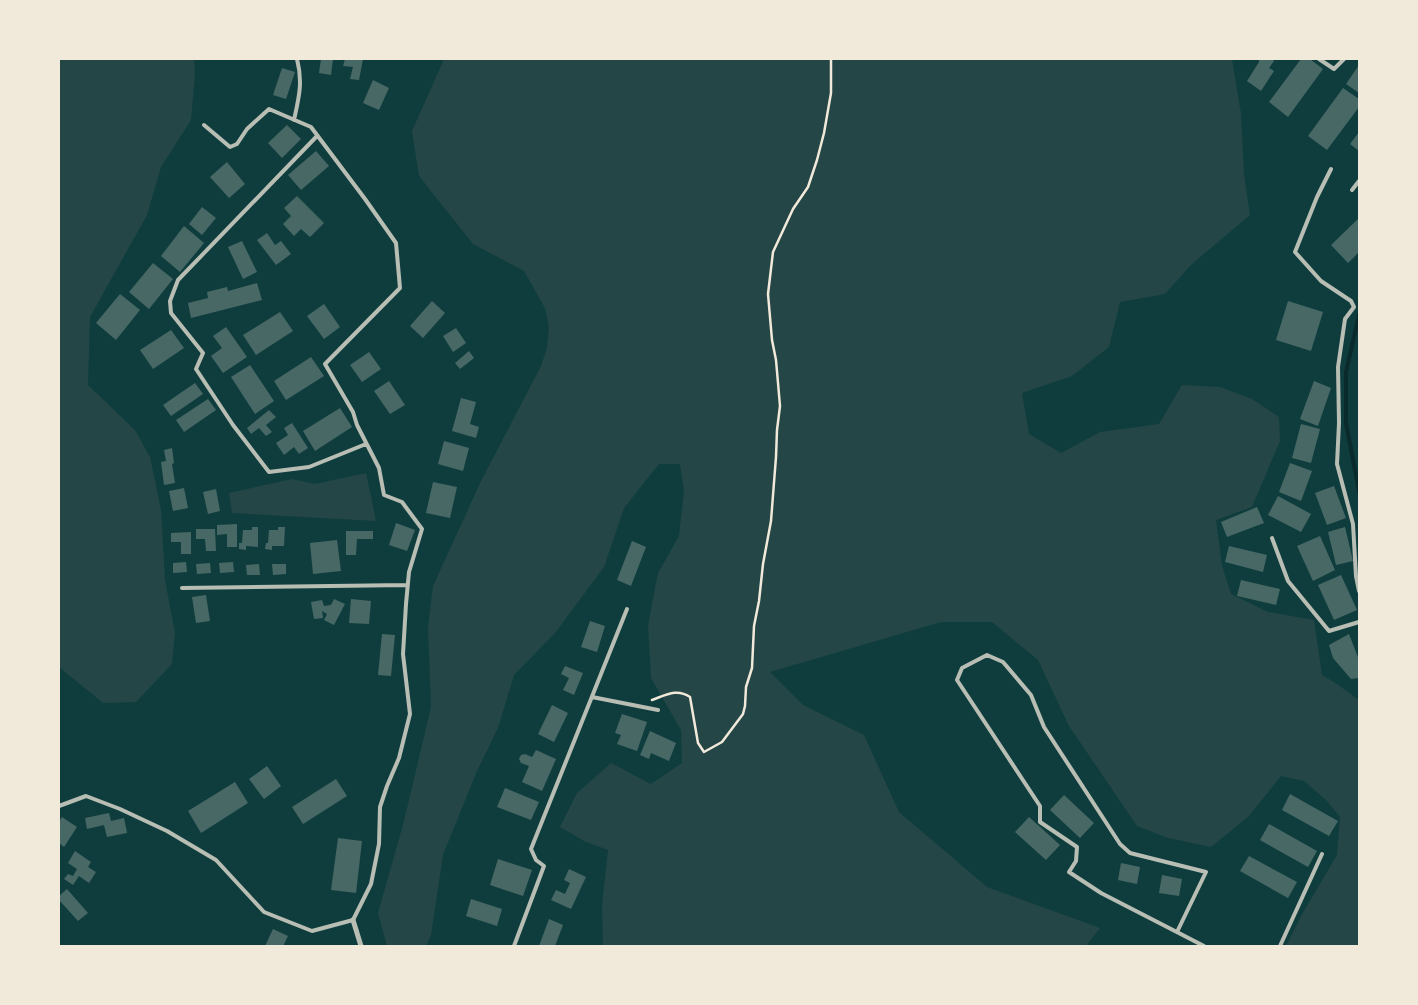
<svg xmlns="http://www.w3.org/2000/svg" width="1418" height="1005" viewBox="0 0 1418 1005" font-family="Ubuntu,sans-serif">
<rect width="100%" height="100%" fill="#0f3d3e"/>
<!-- green -->
<path fill="#244646" d="M59,59H194L195,74L191,120L161,167L147,215L90,317L88,385L135,430L150,457L161,510L165,580L175,633L172,664L136,702L103,703L59,667Z
M444,59H1232L1241,114L1244,174L1250,215L1191,265L1165,294L1120,302L1109,347L1072,376L1022,393L1029,434L1061,453L1100,432L1159,424L1182,385L1220,387L1252,399L1279,417L1280,441L1252,507L1216,520L1222,566L1231,594L1268,612L1314,620L1322,675L1337,684L1359,700V946H1286L1301,916L1337,855L1340,817L1326,800L1304,781L1281,776L1248,817L1211,847L1168,838L1137,826L1069,726L1038,660L992,622H941L770,672L803,705L864,735L899,812L987,887L1100,928L1086,946H603L602,905L608,850L586,842L560,827L577,793L611,763L651,784L682,763L681,730L651,678L648,625L658,573L679,536L684,491L680,464H659L624,508L604,567L555,633L514,675L498,728L477,771L443,855L431,935L426,946H387L378,913L404,821L431,707L428,627L433,586L481,481L541,366L547,348L549,327L545,308L524,271L473,244L419,176L412,131Z
M366,473L376,521L232,513L229,493L292,479L315,484Z"/>
<g fill="none" stroke-linecap="round" stroke-linejoin="round">
<!-- stream -->
<path stroke="#0a2a2b" stroke-width="4" d="M1359,315L1346,372V423L1359,491"/>
</g>
<!-- building -->
<path fill="#486865" d="M321,59H333L331,75L319,73Z
M345,59H363L359,80L350,79L353,67L343,66Z
M1259,59H1272L1274,61L1269,68L1274,71L1261,91L1247,81L1259,62Z
M1301,59H1310L1323,69L1288,117L1269,102Z
M1359,65V93L1346,84Z
M282,68L295,72L286,99L273,95Z
M373,80L389,88L379,110L363,103Z
M1343,88L1359,99V107L1327,150L1308,136Z
M287,125L301,139L282,158L268,143Z
M1359,132V151L1350,144Z
M316,151L329,166L301,190L288,175Z
M227,162L245,184L229,198L210,177Z
M297,196L324,223L310,237L301,229L294,236L283,224L291,216L284,208Z
M202,207L216,218L202,235L189,224Z
M1359,218V252L1348,263L1331,245Z
M184,226L204,243L180,272L161,256Z
M267,233L275,245L281,241L291,254L276,265L257,240Z
M242,241L257,272L243,279L228,247Z
M153,263L173,279L149,309L129,292Z
M257,283L262,300L191,318L188,303L208,298L207,292L227,287L228,291Z
M120,294L140,310L116,340L96,323Z
M432,301L445,313L423,338L410,326Z
M1288,301L1323,312L1311,351L1276,340Z
M324,304L340,327L324,339L307,316Z
M280,312L293,331L256,355L243,335Z
M226,327L247,357L223,373L211,356L222,348L213,336Z
M456,328L466,343L453,352L443,336Z
M171,330L184,348L153,369L140,350Z
M469,351L474,358L460,369L455,363Z
M369,352L381,369L362,382L350,365Z
M311,357L324,376L286,400L274,381Z
M250,365L274,401L255,414L231,377Z
M389,381L405,405L390,414L374,391Z
M1314,381L1331,388L1318,426L1300,419Z
M195,383L203,394L171,416L163,405Z
M461,398L476,402L470,424L479,427L476,438L452,431Z
M208,399L216,410L184,432L176,420Z
M340,408L352,427L315,451L303,431Z
M269,410L276,417L266,425L272,432L266,436L259,428L251,434L247,428Z
M292,423L308,448L299,454L294,447L284,455L276,443L288,435L284,428Z
M1301,424L1320,429L1311,463L1292,458Z
M444,441L469,448L463,471L438,464Z
M172,448L174,463L172,464L175,483L164,485L161,462L166,461L164,450Z
M1290,463L1312,471L1301,501L1279,492Z
M433,482L457,487L450,518L426,513Z
M1334,486L1346,518L1327,525L1315,493Z
M184,488L188,508L173,511L169,491Z
M216,489L220,511L208,514L203,492Z
M1278,496L1311,514L1301,532L1268,515Z
M1257,507L1264,523L1227,537L1221,522Z
M396,523L415,530L407,551L389,545Z
M237,524V547H227V534L217,535V525Z
M252,527H258V547L246,546V550L239,549V543H242L243,530H252Z
M278,527H285L284,546H272V550L265,549L266,543H268L269,530H278Z
M1345,527L1353,561L1336,565L1328,532Z
M196,529H215L216,551H206L205,539H196Z
M346,531H373V539H357L356,555H346Z
M191,532V554H181V542H171V533Z
M1320,536L1335,570L1313,581L1297,546Z
M337,540L341,571L313,574L310,543Z
M632,541L646,547L631,586L617,580Z
M1229,546L1267,555L1263,572L1225,562Z
M186,562L187,572L173,573V563Z
M233,562L234,572L220,573L219,563Z
M210,563L211,573L197,574L196,564Z
M259,564L260,575H247L246,565Z
M272,564H286V574L273,575Z
M1341,575L1357,610L1334,620L1318,585Z
M1241,580L1280,589L1276,605L1237,596Z
M206,595L210,621L196,623L192,597Z
M334,599L345,604L334,625L324,620L327,614L322,611L323,618L314,619L311,602L322,600L324,606L331,605Z
M351,599L371,601L369,624L349,623Z
M590,621L605,626L597,652L581,647Z
M382,634L395,635L391,676L378,675Z
M1349,634L1359,660V678L1351,679L1333,658L1329,645Z
M565,666L583,673L574,695L563,690L569,678L561,674Z
M552,705L568,713L554,742L538,734Z
M622,714L647,722L637,751L617,744L621,735L615,733Z
M650,731L676,743L669,761L651,753L649,759L640,755Z
M536,750L556,759L542,791L522,782L529,766L521,763L519,759L521,755L525,754L532,757Z
M267,766L281,786L264,799L249,779Z
M336,779L347,796L303,824L292,807Z
M235,782L248,803L201,833L188,811Z
M505,788L539,802L531,820L497,807Z
M1290,794L1338,821L1329,836L1282,810Z
M1064,795L1094,823L1080,838L1050,810Z
M109,813L111,821L124,818L127,833L107,837L104,825L87,829L85,818Z
M62,817L77,827L64,847L59,843V822Z
M1029,817L1060,845L1046,860L1015,832Z
M1269,824L1317,851L1308,867L1260,840Z
M338,838L362,841L356,893L331,890Z
M75,851L91,862L88,867L96,872L89,883L79,876L73,885L64,879L68,874L73,876L77,869L68,863Z
M1249,856L1297,882L1288,898L1240,871Z
M498,859L532,870L523,896L490,885Z
M1121,863L1140,867L1137,884L1118,880Z
M569,869L586,877L571,909L551,900L556,890L565,894L570,883L564,880Z
M1162,875L1182,879L1179,896L1159,893Z
M67,889L88,913L78,921L59,900V896Z
M471,899L502,909L497,926L466,916Z
M549,919L563,925L555,946H539Z
M273,929L288,936L283,946H265Z"/>
<g fill="none" stroke-linecap="round" stroke-linejoin="round">
<!-- path -->
<path stroke="#f1e9da" stroke-width="2.5" d="M652,700C666,695 677,688 690,697L698,743L704,752L722,742L743,714L745,706L746,687L752,668L754,626L759,601L763,564L771,521L776,457L777,430L780,406L776,360L772,340L768,294L773,252L793,209L808,187L817,160L824,133L831,93V59"/>
<!-- service -->
<path stroke="#b8beb3" stroke-width="4" d="M1319,59L1334,69L1344,59
M294,120C299,97 303,82 297,59
M317,136L178,280L170,301L171,313L203,353L196,369L233,425L269,472L309,467L366,444
M1331,169L1317,197L1295,252L1321,281L1351,301L1354,307L1345,319L1338,367L1339,423L1337,464L1353,524L1356,576L1359,591
M1352,190L1359,181
M1272,538L1288,581L1329,631L1359,622
M182,588L407,585
M592,697L658,710
M59,806L86,796L120,809L167,831L216,860L264,912L312,931L353,920L371,884L379,844L380,807L387,786L399,758L410,714L403,654L406,604L409,572L422,529L402,502L384,495L379,468L357,425L353,412L325,364L400,288L396,243L365,199L311,127L269,109L247,129L237,144L230,147L204,125
M1177,932L1206,872L1130,853L1120,844L1044,727L1031,695L1003,662L987,655L962,668L957,680L1040,806V822L1077,847L1076,861L1069,872L1101,893L1204,946
M514,946L544,866L536,860L531,849L627,609
M1280,946L1322,854"/>
<!-- minor -->
<path stroke="#b8beb3" stroke-width="5" d="M353,920L361,946"/>
</g>
<!-- border -->
<rect width="1418" height="1005" fill="none" stroke="#f1e9da" stroke-width="120"/>
</svg>
